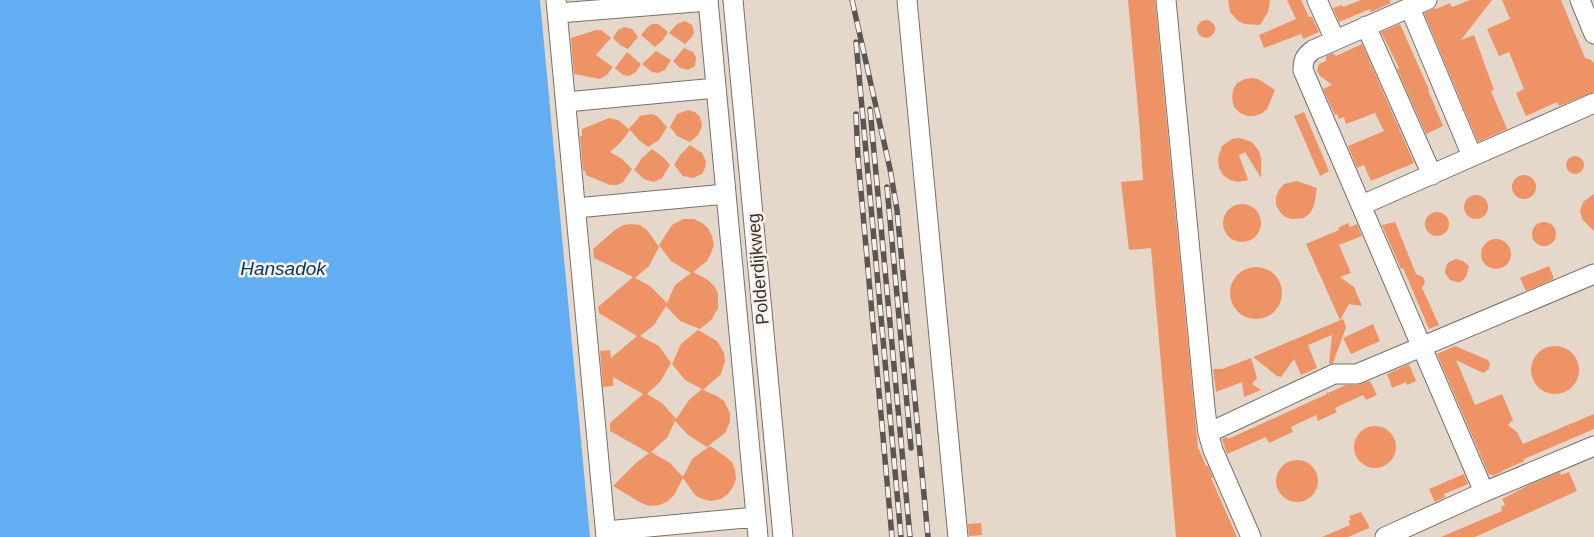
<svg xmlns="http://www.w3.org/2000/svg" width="1594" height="537" viewBox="0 0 1594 537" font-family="Helvetica,sans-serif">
<rect width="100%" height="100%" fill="#eee4dd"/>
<!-- built -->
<path fill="#e6d7cb" d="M540,0H1594V537H590Z"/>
<!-- water -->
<path fill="#63aef3" d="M0,0H540L590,537H0Z"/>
<!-- building -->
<path fill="#ee9365" d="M1128,0H1155L1198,449H1199L1206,466H1208L1213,477L1211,478L1237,537H1176L1151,248L1129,250L1121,182L1143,180L1139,120Z
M1228,0H1270L1268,12L1260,25L1245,24L1238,21L1230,12Z
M1287,0H1301L1309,17H1312L1319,32L1303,39L1301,34L1264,48L1259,35L1296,19Z
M1361,0H1392L1389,1L1391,3L1371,12L1370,9L1339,22L1333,8L1342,5L1343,7Z
M1470,0H1492L1461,40L1474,35L1494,90L1491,91L1507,129L1478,142L1424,13L1435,8L1436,9L1450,3L1452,7Z
M1502,0H1561L1585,58L1591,60L1594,63V92L1559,106L1557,102L1526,116L1516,93L1524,89L1509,52L1499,56L1487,29L1510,19Z
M1197 29a9 9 0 1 1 18 0a9 9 0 1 1-18 0Z
M685,21L692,25L694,32L692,37L685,44L669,33L677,24Z
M652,24H658L668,32L662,41L655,47L641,35L648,27Z
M1400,24L1429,90H1428L1443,126L1426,134L1397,69L1399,68L1381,32Z
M624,27L632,29L638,37L628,49L620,45L613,38L618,30Z
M596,30H601L611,38L596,55L613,67L607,75L600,79L574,74L571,38Z
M1362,44L1414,163L1371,181L1364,165L1357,168L1348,146L1384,131L1375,113L1346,124L1344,117L1339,119L1337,114L1335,115L1323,89L1332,85L1320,76L1317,71L1319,64L1326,61V56L1333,53L1336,56Z
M684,48L693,52L696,57L695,66L688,70L680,68L673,61Z
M656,51L671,60L665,70L658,73L652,72L642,64Z
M627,52L641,64L636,72L629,76L623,75L615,68Z
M1252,78L1258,79L1275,90L1267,109L1261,114L1254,116H1247L1240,113L1234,107L1232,99L1233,90L1237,83L1245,79Z
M688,110L695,112L700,117L702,126L698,135L690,142L677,136L670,127L677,114Z
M1304,112L1329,171L1320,176L1294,116Z
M651,114L657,116L667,127L659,140L648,147L639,140L630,130L621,142L610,152L622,159L632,169L623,182L617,185H610L586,175L585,171H583L580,136H582V129L609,118L618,120L629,129L640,116Z
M1240,138L1252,142L1259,151L1261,159V178L1245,152L1239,155L1248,180L1238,182L1230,180L1223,175L1219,168L1218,158L1222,146L1232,139Z
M690,145L702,153L706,162L705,168L702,174L693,178L683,176L674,165L680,155Z
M652,149L663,157L670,165L662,178L654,182L644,179L634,170L642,158Z
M1566 165a9 9 0 1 1 18 0a9 9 0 1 1-18 0Z
M1512 187a12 12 0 1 1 24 0a12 12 0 1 1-24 0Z
M1297,181L1317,188L1314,206L1310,213L1304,218L1292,219L1285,217L1280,212L1276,205V197L1279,190L1284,184Z
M1594,194V231L1582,219L1580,211L1583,202Z
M1464 207a12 12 0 1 1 24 0a12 12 0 1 1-24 0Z
M1223 223a19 19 0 1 1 38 0a19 19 0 1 1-38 0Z
M1425 224a12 12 0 1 1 24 0a12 12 0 1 1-24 0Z
M683,219H694L702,223L708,228L712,236L714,245L711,253L707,261L693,272L708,280L715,287L718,294V308L712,319L700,329L680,321L666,306L654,325L640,336L659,346L671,363L660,382L647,394L662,403L676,419L689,400L702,389L685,380L672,364L681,344L698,330L717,341L724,353L725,361L721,374L703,390L717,396L724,401L730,413V422L725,433L707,447L688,435L675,421L667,438L651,452L670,463L683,477L692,459L710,446L725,456L732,462L735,470L736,479L733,487L728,494L721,499L711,501L702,499L695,495L683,478L674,495L668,501L660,505L650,506L641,503L613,486L636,463L649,453L610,431V423L643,394L613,377V386L603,387L600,351L610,350L611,358L637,336L599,313L598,307L633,277L650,286L667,303L675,285L691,273L671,261L659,245L672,225Z
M1532 234a12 12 0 1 1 24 0a12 12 0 1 1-24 0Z
M1395,222L1416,274L1423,277L1425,282L1422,288L1439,325L1429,329L1403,268L1401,269L1382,225Z
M1348,223L1350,227L1357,224L1362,236L1339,245L1351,273L1340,277L1354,287L1362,306L1349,304L1340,320L1306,244L1339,230L1338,228Z
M631,224L640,225L647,230L659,247L649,266L635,278L594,258L593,249L616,229L624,225Z
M1481 254a15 15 0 1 1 30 0a15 15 0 1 1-30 0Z
M1456,259L1463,261L1469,266L1466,277L1461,282H1457L1450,280L1445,273L1446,266L1449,262Z
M1549,266L1554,279L1526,291L1520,278Z
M1230 293a26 26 0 1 1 52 0a26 26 0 1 1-52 0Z
M1343,319L1346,327L1333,363L1329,364L1332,335L1308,345L1317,368L1301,375L1294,359L1281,377L1277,376L1253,357Z
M1373,324L1380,341L1351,354L1343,338Z
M1455,346L1488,360L1490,364L1489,369L1483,373L1456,360L1475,405L1502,394L1513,420L1508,425L1517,432L1523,444L1594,414V429L1524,459V461L1502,471V472L1492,476V474L1489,475L1437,354Z
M1531 370a24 24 0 1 1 48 0a24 24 0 1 1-48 0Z
M1251,358L1257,378L1252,384L1261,390L1244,397L1242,382L1216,392L1213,369H1222Z
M1409,364L1416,381L1407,385L1406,382L1392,388L1387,374Z
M1370,381L1377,395L1366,400L1363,395L1335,408L1337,412L1318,421L1316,415L1291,427L1293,432L1269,443L1266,437L1227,454L1222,439L1227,437L1228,439L1327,394V391L1328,393L1346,385H1357Z
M1354 447a21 21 0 1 1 42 0a21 21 0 1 1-42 0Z
M1276 481a21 21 0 1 1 42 0a21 21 0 1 1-42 0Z
M1560,472L1561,475L1569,472L1577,491L1475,537H1441L1502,511L1501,507L1505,505L1502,499L1527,486Z
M1464,474L1468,484L1444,494L1445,497L1435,502L1429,489Z
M1361,512L1369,526V528L1348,537H1322L1350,525L1348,521L1351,520L1349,516Z
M981,523L982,535L969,536L968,524Z"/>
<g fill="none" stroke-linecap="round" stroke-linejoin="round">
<defs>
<path id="minor" d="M556,0L606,537
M708,0L758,537
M733,0L783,537
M907,0L958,537
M1166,0L1205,408L1208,433L1213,450L1251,537
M1317,0L1335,40
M1427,0L1313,50C1305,56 1303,60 1303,70L1484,492
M1580,0L1594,34
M1410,8L1472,156
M558,13L708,1
M1366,26L1432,175
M566,102L716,88
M1362,205L1594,103
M576,208L726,194
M1208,433L1334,374H1357L1594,274
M606,531L756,517
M1385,537L1484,492L1594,446"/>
</defs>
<!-- minor casing -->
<use href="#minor" stroke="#787069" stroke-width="21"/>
<!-- minor -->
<use href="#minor" stroke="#fff" stroke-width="19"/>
<defs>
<path id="rail" d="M852,0L890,169L897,210L928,537
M856,42L901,537
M870,109L910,537
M856,114L858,158L892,537
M887,187L911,448"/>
</defs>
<!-- rail casing -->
<use href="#rail" stroke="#5b5652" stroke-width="5.5"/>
<!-- rail -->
<use href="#rail" stroke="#fbf1ea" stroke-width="4" stroke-dasharray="11" stroke-linecap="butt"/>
</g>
<g text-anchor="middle" stroke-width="5" stroke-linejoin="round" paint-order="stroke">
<!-- street labels -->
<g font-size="18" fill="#383431" stroke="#fbf1ea">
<text transform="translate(758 269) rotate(-95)" y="6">Polderdijkweg</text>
</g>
<!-- water labels -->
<g font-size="19" font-style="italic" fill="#013c68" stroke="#fbf1ea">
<text x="283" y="275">Hansadok</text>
</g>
</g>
</svg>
